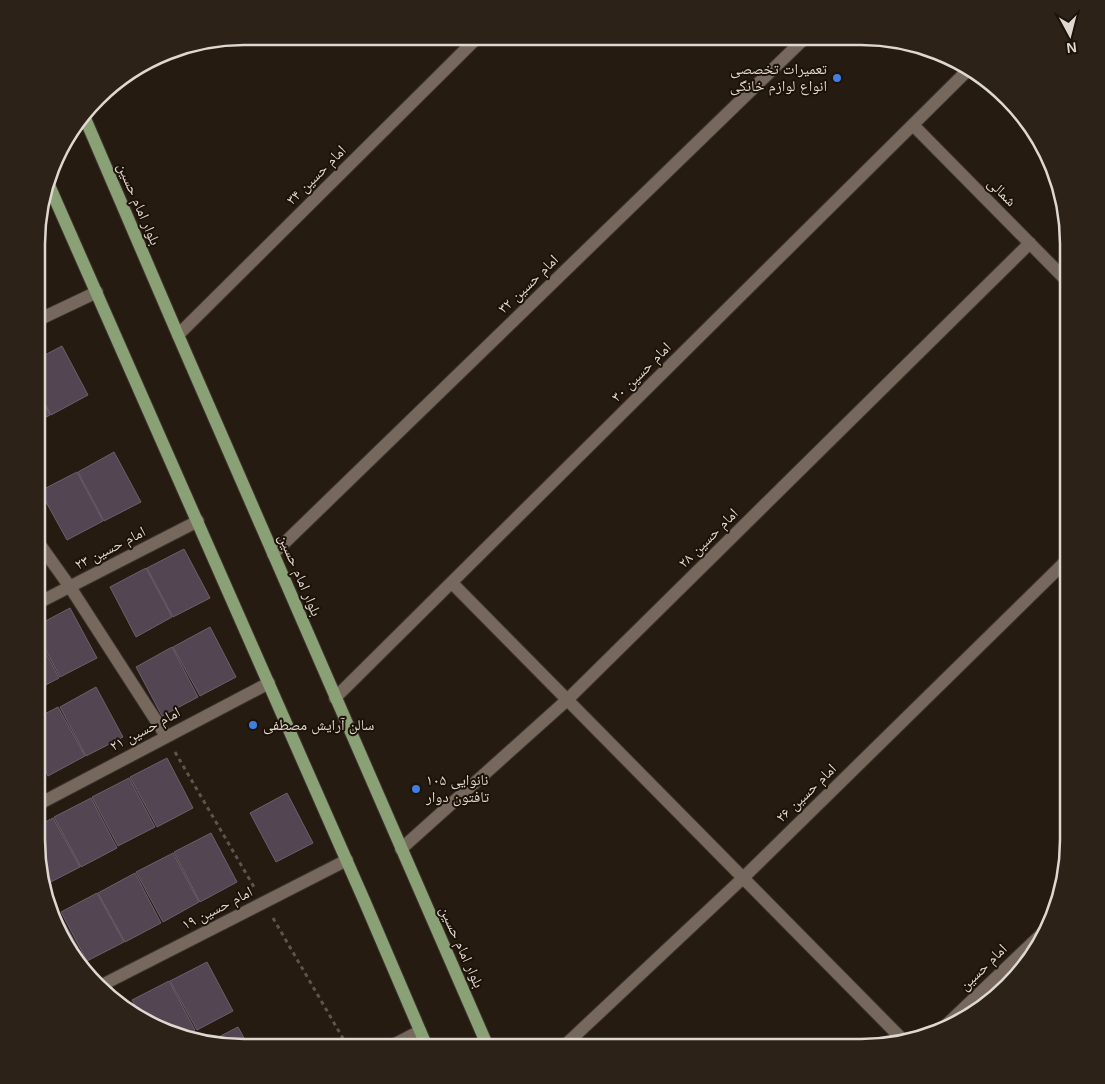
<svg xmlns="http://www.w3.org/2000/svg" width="1105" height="1084" viewBox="0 0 1105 1084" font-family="Helvetica,'Noto Naskh Arabic',sans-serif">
<rect width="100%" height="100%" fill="#261b11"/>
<!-- building -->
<path fill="#534652" stroke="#6c5f6b" d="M62,346L88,395L51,415L39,392V358Z
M39,394L50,415L39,421Z
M114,452L141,502L104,521L78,472Z
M77,472L103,521L67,540L40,491Z
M184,549L210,598L173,617L147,568Z
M146,568L172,617L136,637L110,587Z
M70,608L97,658L60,677L38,635V625Z
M210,627L236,677L200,696L173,647Z
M38,638L59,678L38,689Z
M172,647L198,697L162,716L136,667Z
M96,687L123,737L86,756L60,707Z
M58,707L85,756L48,776L37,755V718Z
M167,758L193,808L157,827L130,777Z
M37,759L46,777L37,781Z
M129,778L155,827L118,846L92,797Z
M287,793L313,843L276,862L250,813Z
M91,798L117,848L81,867L54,817Z
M53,818L80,867L43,886L37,853V826Z
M211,833L237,882L200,902L174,852Z
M173,853L199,902L163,922L136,872Z
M135,873L161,923L125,942L98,893Z
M97,893L124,942L87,961L61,912Z
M59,913L86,962L79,966L53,917Z
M207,962L233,1011L197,1030L170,981Z
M169,981L195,1030L186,1035L152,1026L142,1018L132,1000Z
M238,1027L249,1047H231L209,1042Z"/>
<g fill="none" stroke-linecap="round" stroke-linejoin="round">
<defs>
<path id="minor" d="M913,125L1068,282
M40,319L97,292
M178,335L478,37
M38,542L70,587L166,736
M273,554L805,38
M452,583L904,1041
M38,603L198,521
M335,698L970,68
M37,805L269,683
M401,849L567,700L1030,243
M102,985L347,860
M941,1030L1049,927
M389,1047L420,1031
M563,1047L743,878L1068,559"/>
<path id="major" d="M84,116L178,335L488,1047
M48,183L364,900L427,1047"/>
</defs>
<!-- minor casing -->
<use href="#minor" stroke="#3d342f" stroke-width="14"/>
<!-- major casing -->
<use href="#major" stroke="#3d342f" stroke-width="14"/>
<!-- path -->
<path stroke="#5e544b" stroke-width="3" stroke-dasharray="4 4" stroke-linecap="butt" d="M175,752L254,887
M273,918L348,1047"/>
<!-- minor -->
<use href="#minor" stroke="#76685c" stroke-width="12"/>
<!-- major -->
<use href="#major" stroke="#8aa075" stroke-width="12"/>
</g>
<!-- markers -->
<g fill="#3f7fe0" stroke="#1d1208" stroke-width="2">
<circle cx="837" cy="78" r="5"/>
<circle cx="253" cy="725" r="5"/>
<circle cx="416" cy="789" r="5"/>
</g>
<g text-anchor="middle" stroke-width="4" stroke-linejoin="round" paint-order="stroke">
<!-- poi labels -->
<g font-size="15" fill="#dfd8d1" stroke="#1d1208" text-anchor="start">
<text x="827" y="74" text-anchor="end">تعمیرات تخصصی<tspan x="827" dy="17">انواع لوازم خانگی</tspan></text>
<text x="263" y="730">سالن آرایش مصطفی</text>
<text x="426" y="785">نانوایی ۱۰۵<tspan x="426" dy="17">تافتون دوار</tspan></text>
</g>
<!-- street labels -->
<g font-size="15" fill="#dfd8d1" stroke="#1d1208">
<text transform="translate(316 175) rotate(-45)" y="5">امام حسین ۳۴</text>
<text transform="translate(1002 192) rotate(45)" y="5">شمالی</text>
<text transform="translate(139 204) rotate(67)" y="5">بلوار امام حسین</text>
<text transform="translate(528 284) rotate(-44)" y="5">امام حسین ۳۲</text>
<text transform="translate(641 372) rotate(-45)" y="5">امام حسین ۳۰</text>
<text transform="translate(708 538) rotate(-45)" y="5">امام حسین ۲۸</text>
<text transform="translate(110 548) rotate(-27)" y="5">امام حسین ۲۳</text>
<text transform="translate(300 575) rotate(67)" y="5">بلوار امام حسین</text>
<text transform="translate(145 729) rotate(-28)" y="5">امام حسین ۲۱</text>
<text transform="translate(806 793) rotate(-44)" y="5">امام حسین ۲۶</text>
<text transform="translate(217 908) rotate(-27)" y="5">امام حسین ۱۹</text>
<text transform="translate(462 947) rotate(66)" y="5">بلوار امام حسین</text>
<text transform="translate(983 967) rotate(-44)" y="5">امام حسین</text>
</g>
</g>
<!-- crop -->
<path d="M0 0H1105V1084H0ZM244 45H861A199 199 0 0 1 1060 244V840A199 199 0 0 1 861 1039H244A199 199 0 0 1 45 840V244A199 199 0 0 1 244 45Z" fill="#2d2218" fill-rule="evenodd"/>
<path fill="none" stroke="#dfd8d1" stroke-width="2.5" d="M244 45H861A199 199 0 0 1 1060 244V840A199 199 0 0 1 861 1039H244A199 199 0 0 1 45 840V244A199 199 0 0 1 244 45Z"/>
<!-- north arrow -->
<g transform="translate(1070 35) rotate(173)" stroke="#1d1208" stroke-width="4" paint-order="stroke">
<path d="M0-4L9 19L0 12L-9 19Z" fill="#dfd8d1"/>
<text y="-8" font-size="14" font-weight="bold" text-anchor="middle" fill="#dfd8d1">N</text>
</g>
</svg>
